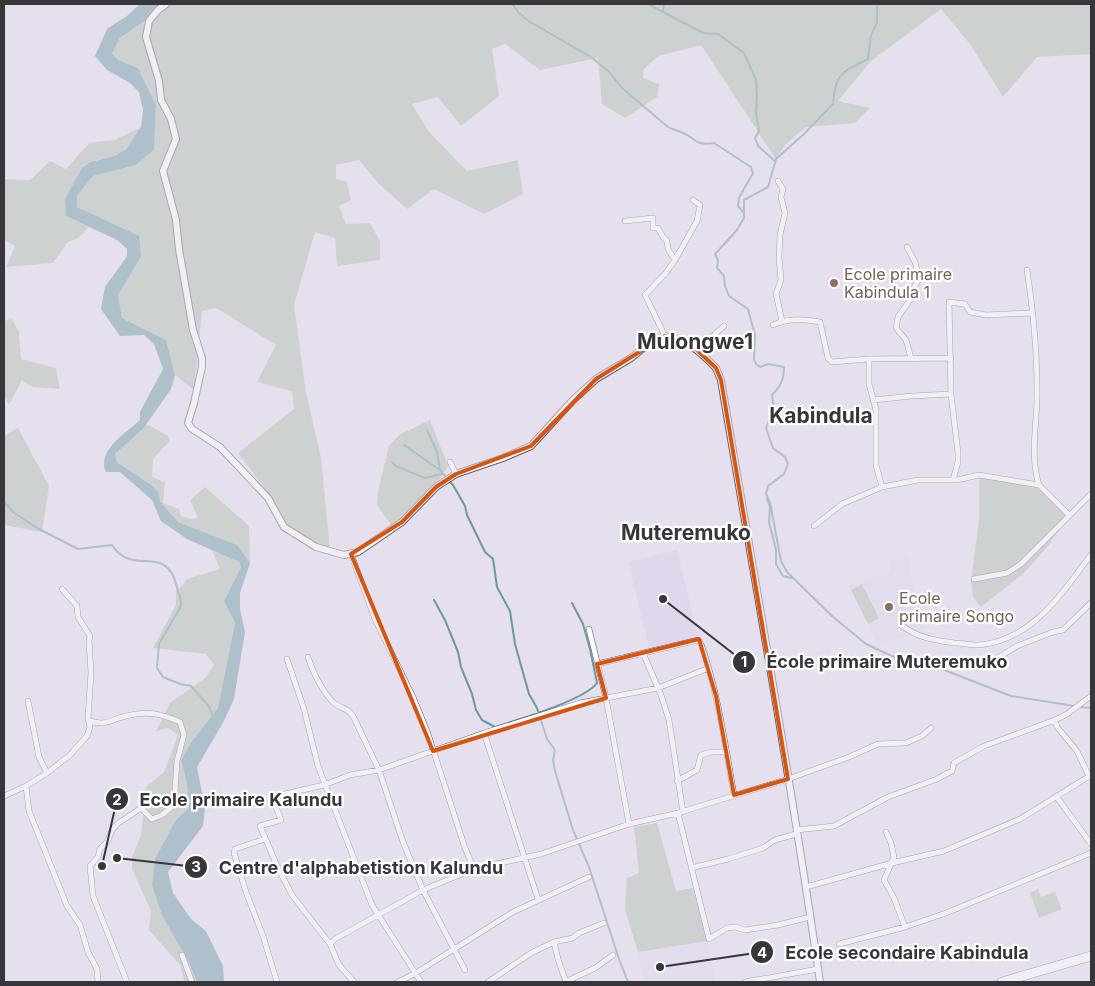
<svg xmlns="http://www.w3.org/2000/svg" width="1095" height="986" viewBox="0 0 1095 986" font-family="Inter,sans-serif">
<rect width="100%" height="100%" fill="#e6e0ee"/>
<!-- built -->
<path fill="#e0d7ed" d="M677,550L698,637L649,648L628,562Z
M907,556L924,628L878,646L848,585L891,572L888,560Z
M707,941L715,982H644L638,952Z"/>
<!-- green -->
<path fill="#afc1ac" d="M159,4H1091V54L1037,57L1003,97L970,44L941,9L870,62L838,101L870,108L855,123L806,127L785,145L776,159L701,45L658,56L643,70V78L659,84L657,97L625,118L602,104L598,58L540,70L505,44L492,49L499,96L461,126L438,97L412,104L429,132L467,171L518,160L523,194L484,214L434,189L407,209L378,183L359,160L336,165V179L347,182L351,200L339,206L346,224L370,223L380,241V260L337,266L335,238L315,232L294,305L306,393L321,457L330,550L289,527L263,486L238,453L294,409L292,391L257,382L276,345L216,308L202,311L194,390L175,375L166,340L122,318L118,295L141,257L88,213L77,207V196L93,176L136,165L154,150L156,105L138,68L118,60L112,53L120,38L146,20Z
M141,127C134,137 127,151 115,156C103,160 91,158 82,168C74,178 70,203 66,216L89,227L78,238L68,242L53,263L6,267L15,246L4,240V179L30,180L50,161L66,169L89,143L115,140Z
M12,319L19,332L21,359L56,368L60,389L32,387L22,380L9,405L4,395V321Z
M430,420L448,466L442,476L394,529L377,505L378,491L389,446L399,435Z
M147,424L168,436L170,441L153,459L152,477L165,482L163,503L179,509L181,516L191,519L198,518L190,500L205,487L249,526L250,563L236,545L178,522L127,468L117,462L115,454L143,429Z
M18,428L49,486L42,532L4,525V510L6,509L4,506V436Z
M979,477L1037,486L1068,515L1049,545L1024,573L981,607L973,597L971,582L979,519Z
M212,550L239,562L241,567L224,601L235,623L218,708L192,741L181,760L187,784L189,809L175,821L155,859L152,885L197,982H185L180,965L149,930L151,911L132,869V857L141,835L146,787L164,772L178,735L168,728L156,731L170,703L205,678L214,665L206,654L153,648L176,605V593L187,579L220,569Z
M862,584L879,618L868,624L851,590Z
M657,823L676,891L693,888L707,941L638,952L625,910L627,878L639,873L634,827Z
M1038,889L1041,897L1055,892L1062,909L1039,918L1030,893Z"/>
<!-- water -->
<path fill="#6b9a9f" d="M140,4H159L146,20L120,38L112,53L118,60L138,68L156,105L154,150L136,165L93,176L77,196V207L139,236L141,257L118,295L122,318L166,340L175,375L171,389L143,429L115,454L117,462L151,485L158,492L160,502L178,522L237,545L250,563L240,593V609L245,632L234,699L224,721L197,767L205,808L203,826L168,872L173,893L191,919L206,931L223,966L224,982H197L188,961L162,915L152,885L155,859L175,821L189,808L187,784L181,760L192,741L218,708L235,623L224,601L241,567L239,562L187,539L161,521L152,500L120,472H106C96,451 126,433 140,420V412L163,369L154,344L144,335L120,336L101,309L105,287L127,256V249L117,240L66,216L65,199L82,168L90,162L115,156L126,149L141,127L143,110L139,92L130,83L107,70L95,56L107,29L127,16Z"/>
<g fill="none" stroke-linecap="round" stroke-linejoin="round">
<!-- stream -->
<path stroke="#6b9a9f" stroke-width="2" d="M512,4L519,13L530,22L591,57L609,72L622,88L668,127C673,130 678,130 683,133C697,138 693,146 714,143L751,167L753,173L739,198L738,206L744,213
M648,4L703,33L718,34L744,53L756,80L757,97L756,113L759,131L755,138L758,146L775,161
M878,4L877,6V23L871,35L868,59C842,72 835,73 833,104L805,133L776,159L768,187L744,200V218L737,230L715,254L718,260L717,268L724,276L725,286L729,296L748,309L755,335L754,359L756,364L760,367L768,364L784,367C784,379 781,386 772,395L774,408L766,428L773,448L785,457L788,464L784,474L768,486L766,494L770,502L781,561L787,572L832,616L866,644L896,658L939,668L1011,696L1074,706
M663,11L664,4
M427,430L437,452L440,470
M404,445L440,470L453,485L465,506L467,515L485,552L493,559L497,587L510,611L515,644L529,694L537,708L547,739L555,750L553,760L555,771L573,830L589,867L619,959L628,982
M392,462L396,466L425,478L442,474
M767,499L770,507L769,522L776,550V564L783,576L791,578
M4,502L13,512L39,529L78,549L112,545C133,578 166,541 177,587C178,594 182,598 181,606L159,644L157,668L163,677L180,684L191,686L208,705L213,716
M434,600L445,620L458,652L461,667L472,694L476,710L482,720L495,727C517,720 585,700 597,683L590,649L583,624L572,603
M1079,707L1091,708"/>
<defs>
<path id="minor" d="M778,181L783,189L781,197L785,213L780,235L779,257L781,280L776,294L782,321
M625,221L653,218V228H658L663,237L667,241L668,249L675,260
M907,247L915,262L919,279L913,289L912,297L898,317L896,328L906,340L911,358
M1027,270C1033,310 1037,349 1037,389C1038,422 1029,453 1039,485
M773,325C788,318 805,319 820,322L828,358L832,362L869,359L951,358
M665,336L645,295L665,274L675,260L697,221L700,205L693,200
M697,350L724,326
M869,359V384L876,410V465L882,487
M873,400L912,396L951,394
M450,462L456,474
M953,480L958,462V453L951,394L949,302L965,304L970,312L986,315L1032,313
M814,526L842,504L882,487L918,480H957L979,475L1039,485L1069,515
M351,554L375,619L413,697L428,734L465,848L474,869
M974,579L1007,573L1021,564L1091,494
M901,625C918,638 934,640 955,643C962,643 970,645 978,645C1032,641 1061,594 1091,555
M589,629L606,698L629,824
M643,653L661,695L669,720L683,812
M308,657C313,672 322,691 334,703C341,709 347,707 353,716L379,770L403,842L423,890L465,970
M287,659L304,709L318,766L372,905L421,982
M996,659L1017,646L1053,632L1063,630L1091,603
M597,664L698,640L701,644C718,692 725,744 734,795
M28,701L39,757L47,773
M1055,720L1057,727L1077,751L1089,776
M89,721C108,726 109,720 126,716C146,710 162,714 180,722L184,735L177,761L174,805L162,815L152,819L141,808L117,824L112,830L107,842L100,849L98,857L90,866L93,896L127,982
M484,733L538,899
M677,781L697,770L701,755L711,752H726
M26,786L29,811L67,906L80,925L88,952L97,969L98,982
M4,796L26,786L47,773L70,755L87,736L90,727L88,718L91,673L89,641L90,636L78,617L77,606L62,589
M1056,796L1091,844
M678,813L709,939L727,928L735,927L745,930L778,925L810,917
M796,830L834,826L888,797L937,779L952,771L954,763L984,746L1055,720L1067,714L1091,696
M886,832L891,843L894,857L884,880L894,898L905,927
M265,839L235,849L234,853L246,892L263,936L277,982
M691,868L728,859L763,848L775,840L796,834
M806,887L892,863L944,851L1020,819L1091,775
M554,942L558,959L566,982
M330,944L292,895L278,868L260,826L281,820L272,797L324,785L350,775L379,770L484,733L580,703L658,688L709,668
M839,944L905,927L946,913L1091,853
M182,955L192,982
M354,982L339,965L330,944L335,939L423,890L474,869L541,854L629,824L678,813L788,779L849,757L878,744L906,743L922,736L931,728
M398,982L416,973L513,912L589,877
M488,982L531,953L554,942L573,938L579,933L604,923
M565,982L595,968L613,955
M745,982L818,969"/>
<path id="tertiary" d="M166,4L158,10L149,21L146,37L159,81L161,100L171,119L176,139L163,171L176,220L179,249L193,330L202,358V367L194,403L188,423L192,429L220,447L268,498L284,527L316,547L344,555L358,552L402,522L436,487L456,474L503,458L531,446L573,400L596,379L631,358L653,340L665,336L682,341L697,350L707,359L716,368L721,380C755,581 791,781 820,982"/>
<path id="trunk" d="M1002,982L1091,956"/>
</defs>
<!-- minor casing -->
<use href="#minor" stroke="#615c68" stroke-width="6"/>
<!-- tertiary casing -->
<use href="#tertiary" stroke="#615c68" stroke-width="8"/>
<!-- trunk casing -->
<use href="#trunk" stroke="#615c68" stroke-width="10"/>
<!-- minor -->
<use href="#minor" stroke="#fff" stroke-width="5"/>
<!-- tertiary -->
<use href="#tertiary" stroke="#fff" stroke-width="6"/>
<!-- trunk -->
<use href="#trunk" stroke="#fff" stroke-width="9"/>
</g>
<!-- marked area -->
<path d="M0 0H1095V986H0ZM665,336L697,350L716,368L721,380L788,779L734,795L716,696L699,639L597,664L606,698L433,751L351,554L402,522L436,487L456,474L531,446L596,379Z" fill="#e6e0ee" fill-opacity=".55" fill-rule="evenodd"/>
<path fill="none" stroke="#d65511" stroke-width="4" stroke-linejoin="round" d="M665,336L697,350L716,368L721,380L788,779L734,795L716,696L699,639L597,664L606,698L433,751L351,554L402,522L436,487L456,474L531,446L596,379Z"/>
<!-- markers -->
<g fill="#8d6e63" stroke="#fff" stroke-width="2">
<circle cx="834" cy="283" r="5"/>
<circle cx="889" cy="607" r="5"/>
</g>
<g text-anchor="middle" stroke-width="4.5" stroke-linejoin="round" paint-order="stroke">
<!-- education labels -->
<g font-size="16" fill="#785e54" stroke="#fff" text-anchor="start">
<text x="844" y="280">Ecole primaire<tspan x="844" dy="18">Kabindula 1</tspan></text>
<text x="899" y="604">Ecole<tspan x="899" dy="18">primaire Songo</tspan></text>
</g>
<!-- district labels -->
<g font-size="21" font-weight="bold" fill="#38353b" stroke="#fff">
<text x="695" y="349">Mulongwe1</text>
<text x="821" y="423">Kabindula</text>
<text x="686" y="540">Muteremuko</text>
</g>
</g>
<!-- callouts -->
<path fill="none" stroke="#38353b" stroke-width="2" d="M663 599L744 662M102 866L117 799M117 858L196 867M660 967L762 952"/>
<g fill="#38353b" stroke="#fff" stroke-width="2">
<circle cx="663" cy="599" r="5"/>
<circle cx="102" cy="866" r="5"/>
<circle cx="117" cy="858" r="5"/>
<circle cx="660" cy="967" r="5"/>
<circle cx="744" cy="662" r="12"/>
<circle cx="117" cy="799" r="12"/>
<circle cx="196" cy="867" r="12"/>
<circle cx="762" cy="952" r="12"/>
</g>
<g font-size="15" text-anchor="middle" font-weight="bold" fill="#fff">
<text x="744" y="667">1</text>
<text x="117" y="805">2</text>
<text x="196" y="872">3</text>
<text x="762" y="958">4</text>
</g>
<g font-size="18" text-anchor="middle" font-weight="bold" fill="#38353b" stroke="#fff" stroke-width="4.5" stroke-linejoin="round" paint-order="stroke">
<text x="887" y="668">École primaire Muteremuko</text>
<text x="241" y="806">Ecole primaire Kalundu</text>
<text x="361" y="874">Centre d'alphabetistion Kalundu</text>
<text x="907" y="959">Ecole secondaire Kabindula</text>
</g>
<!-- border -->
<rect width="1095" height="986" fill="none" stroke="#38353b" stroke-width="10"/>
</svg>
